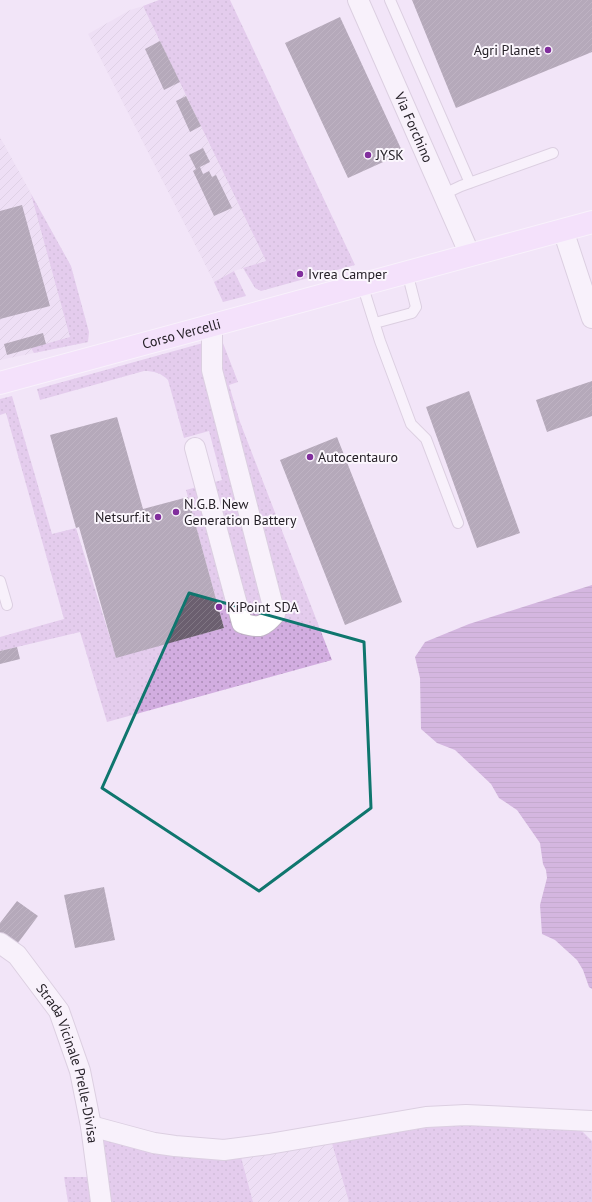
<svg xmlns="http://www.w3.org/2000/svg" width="592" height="1202" viewBox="0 0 592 1202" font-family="'PT Sans',sans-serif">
<defs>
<pattern id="industrial-furrows" width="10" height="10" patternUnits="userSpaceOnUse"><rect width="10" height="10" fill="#e9d8f1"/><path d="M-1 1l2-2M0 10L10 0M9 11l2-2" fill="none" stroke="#c8b9cf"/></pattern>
<pattern id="grass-dots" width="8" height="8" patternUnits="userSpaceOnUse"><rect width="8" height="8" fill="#d2ade0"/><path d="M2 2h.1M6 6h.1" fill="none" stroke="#aa8cb6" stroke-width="1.8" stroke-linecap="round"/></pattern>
<pattern id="water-rules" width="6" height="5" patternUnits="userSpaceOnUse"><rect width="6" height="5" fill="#af7cc3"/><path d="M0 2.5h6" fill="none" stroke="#8e659e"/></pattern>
<pattern id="building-hatch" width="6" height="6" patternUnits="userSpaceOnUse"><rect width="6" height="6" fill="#6b5f6f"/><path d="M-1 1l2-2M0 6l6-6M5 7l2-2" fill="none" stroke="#807683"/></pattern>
</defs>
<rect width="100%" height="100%" fill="#f2e5f8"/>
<!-- industrial -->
<path fill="url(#industrial-furrows)" d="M143,6L266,261L234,271L214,282L88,34L130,10Z
M0,137L71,266L88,342L0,360Z
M331,1140L349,1202H253L241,1157Z"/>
<!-- grass -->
<path fill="url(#grass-dots)" d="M159,0H230L355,265L261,291L255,288L243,268L266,261L143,6Z
M31,194L71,266L89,332L88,342L34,353L31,348L70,337Z
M234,271L246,296L223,302L214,282Z
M221,338L238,382L229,385L240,422L332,660L107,722L80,632L0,651V637L64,619L6,413L0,415V399L12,396L52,534L76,528L116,657L224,628L186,490L222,480L209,431L184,438L168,380C161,373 154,371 144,371L40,400L37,389Z
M463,1123L579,1128L592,1141V1202H349L331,1140L385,1130Z
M102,1138L241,1157L253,1202H107Z
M64,1177H92L96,1202H68Z"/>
<!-- water -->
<path fill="url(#water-rules)" d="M592,585V989L589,987L583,970L577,960L555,940L542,934L540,905L547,878L546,870L543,864L540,843L517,810L499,798L491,784L455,750L437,743L421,729L420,678L415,657L425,642L469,624Z"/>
<!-- building -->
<path fill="url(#building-hatch)" d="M412,0H592V52L456,108Z
M340,17L403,153L348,178L285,43Z
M160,41L180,82L164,90L145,49Z
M186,96L201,126L190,132L176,101Z
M203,148L210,162L200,167L203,174L209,171L212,177L216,175L232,208L214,216L193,171L196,169L189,155Z
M22,205L50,306L0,319V211Z
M43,333L46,344L7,355L4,344Z
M592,381V416L547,432L536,400Z
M469,391L520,533L477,548L426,407Z
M117,417L143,509L188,497L224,628L116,658L79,527L76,528L50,435Z
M337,437L402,602L345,625L280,460Z
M17,647L20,659L0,664V651Z
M104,887L115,940L75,948L64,895Z
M17,901L38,916L15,947L0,936V923Z"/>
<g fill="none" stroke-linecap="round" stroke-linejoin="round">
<defs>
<path id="service" d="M390,0L470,183
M444,194L461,186L553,153
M362,284L380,341L411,424L426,439L458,523
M375,323L412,313L416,307L407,272
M0,581L7,605"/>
<g id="minor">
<path id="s1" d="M358,0L470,255"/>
<path d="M563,230L592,318"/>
<path d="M195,448L242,623C260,629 263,627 275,614L212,370V325"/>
<path id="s2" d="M0,943L17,955L59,1011L80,1071L91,1126L101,1202"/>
<path d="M91,1126L154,1143L175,1146L224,1150L269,1144L426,1117L466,1115L592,1121"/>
</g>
<g id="primary">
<path id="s3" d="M0,383L592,222"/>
</g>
</defs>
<!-- service casing -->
<use href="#service" stroke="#c1b4c6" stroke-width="12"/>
<!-- minor casing -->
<use href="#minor" stroke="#c1b4c6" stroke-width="22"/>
<!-- primary casing -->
<use href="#primary" stroke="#fff" stroke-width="24"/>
<!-- service -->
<use href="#service" stroke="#fff" stroke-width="10"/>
<!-- minor -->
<use href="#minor" stroke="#fff" stroke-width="20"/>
<!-- primary -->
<use href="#primary" stroke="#f5dcfe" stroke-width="22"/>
</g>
<!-- marked area -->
<path d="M0 0H592V1202H0ZM189,593L364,642L371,808L259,891L102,788Z" fill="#f2e5f8" fill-opacity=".55" fill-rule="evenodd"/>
<path fill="none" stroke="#0f766e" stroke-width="3" stroke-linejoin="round" d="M189,593L364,642L371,808L259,891L102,788Z"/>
<!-- markers -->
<g fill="#812e9d" stroke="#fbf6fd" stroke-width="1.5">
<circle cx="548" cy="50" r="4"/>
<circle cx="368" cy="155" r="4"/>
<circle cx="300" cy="274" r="4"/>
<circle cx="310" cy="457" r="4"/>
<circle cx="176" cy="512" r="4"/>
<circle cx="158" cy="517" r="4"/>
<circle cx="219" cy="607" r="4"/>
</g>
<g text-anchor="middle" stroke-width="4" stroke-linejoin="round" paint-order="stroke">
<!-- poi labels -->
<g font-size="14" fill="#262128" stroke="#fbf6fd" text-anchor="start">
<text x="540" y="55" text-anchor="end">Agri Planet</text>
<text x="376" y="160">JYSK</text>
<text x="308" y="279">Ivrea Camper</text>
<text x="318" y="462">Autocentauro</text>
<text x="184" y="509">N.G.B. New<tspan x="184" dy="16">Generation Battery</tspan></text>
<text x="150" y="522" text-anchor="end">Netsurf.it</text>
<text x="227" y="612">KiPoint SDA</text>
</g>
<!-- street labels -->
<g font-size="14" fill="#262128" stroke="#fbf6fd">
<text dy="5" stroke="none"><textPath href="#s1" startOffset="139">Via Forchino</textPath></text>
<text dy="5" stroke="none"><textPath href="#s3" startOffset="188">Corso Vercelli</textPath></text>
<text dy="5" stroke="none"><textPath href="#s2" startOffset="143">Strada Vicinale Prelle-Divisa</textPath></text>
</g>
</g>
</svg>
